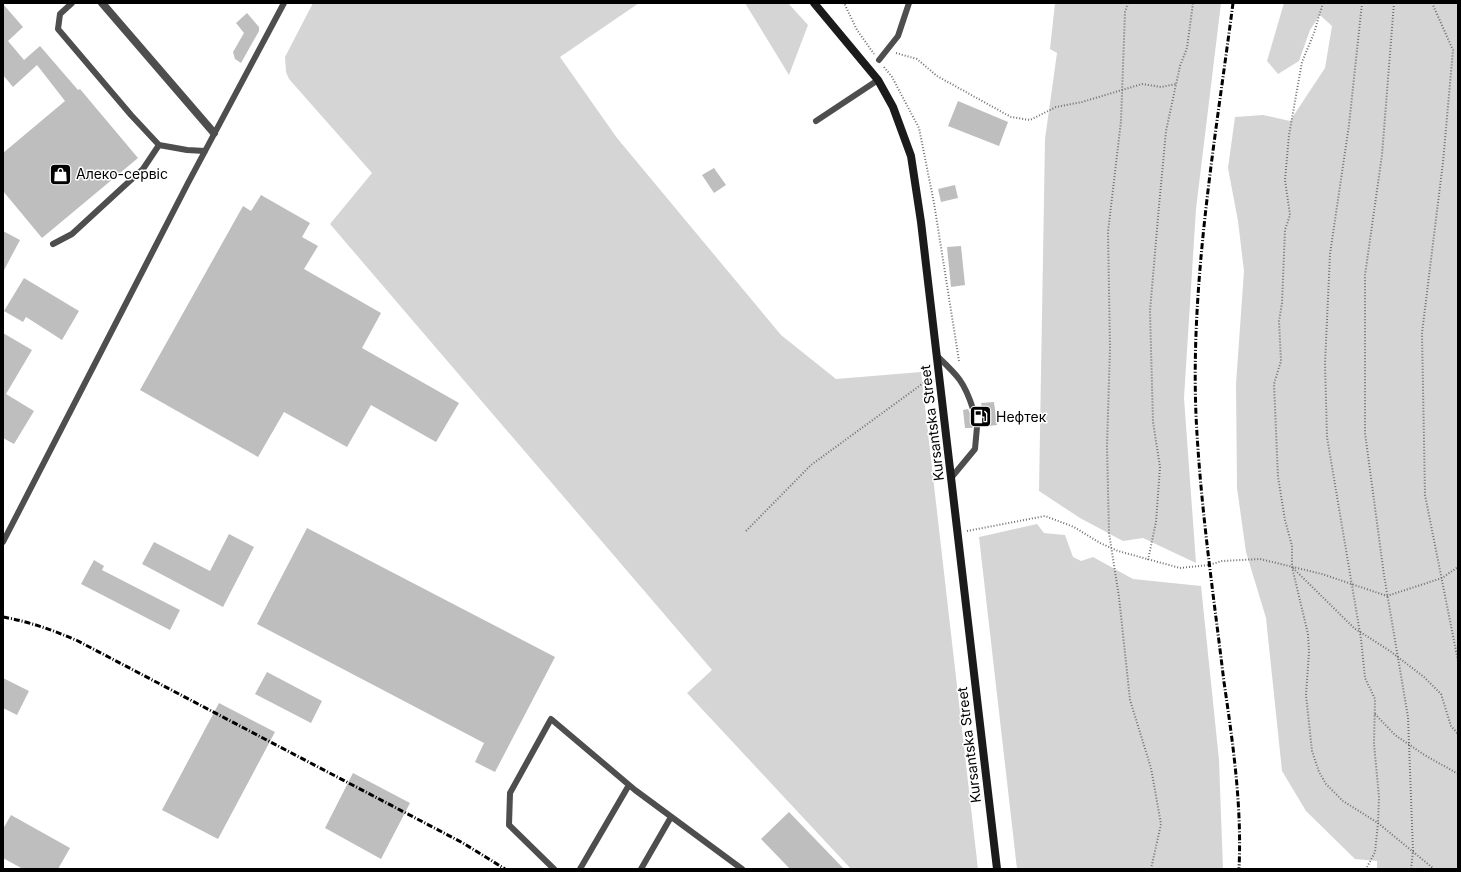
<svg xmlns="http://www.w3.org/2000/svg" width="1461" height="872" viewBox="0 0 1461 872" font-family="Inter,sans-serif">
<rect width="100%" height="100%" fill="#fff"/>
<!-- green -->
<path fill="#d5d5d5" d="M313,3H639L560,57L617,138L781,335L836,379L921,372L978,869H851L687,693L712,670L330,224L372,173L289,79L286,72L285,57Z
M745,3H788L808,25L789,75Z
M1055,3H1221L1196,209L1184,398L1196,563L1143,538L1123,541L1080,518L1039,491L1045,139L1057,53L1050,49Z
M1284,3H1458V869H1377V861L1355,859L1306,811L1282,771L1266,618L1246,552L1237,488L1236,384L1244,271L1238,221L1228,168L1235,117L1263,115L1290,121L1325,68L1332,26L1320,15L1310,30L1299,61L1278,74L1267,61Z
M1037,524L1044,533L1065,535L1073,557L1081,561L1093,557L1133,579L1201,586L1219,760L1223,869H1017L979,537Z"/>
<!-- building -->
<path fill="#bebebe" d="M3,4L23,27L8,41L24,60L40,46L78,90L80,89L138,158L42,238L3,191V153L65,101L37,65L13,87L3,75Z
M247,13L259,27V31L241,63L235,59L233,52L244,33L236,23Z
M958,101L1008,122L999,146L948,126Z
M714,168L726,185L714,193L702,175Z
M955,185L958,198L941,202L938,189Z
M261,195L310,223L302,237L318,246L304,269L381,313L362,348L459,403L436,442L371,405L347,447L284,412L258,457L140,390L243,206L251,211Z
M3,231L20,240L3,272Z
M961,246L965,285L951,287L947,247Z
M24,278L79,311L62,340L26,317L23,322L4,311Z
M3,333L32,350L6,394L34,411L14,444L3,438Z
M994,402L997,425L981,427L977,423L974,424L972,428H965L963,410L968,409L970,413H974L977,408H982L981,403Z
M307,528L555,657L495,772L475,762L484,743L257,624Z
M229,534L254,547L223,607L142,564L154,542L210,571Z
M94,560L104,566L102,570L180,610L170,630L81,584Z
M267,672L322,701L311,723L255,694Z
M3,678L29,691L17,715L3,708Z
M219,703L275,732L218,839L162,810Z
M353,773L410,803L381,859L325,828Z
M789,812L844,869H790L761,839Z
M11,815L70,848L58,869H23L3,858V829Z"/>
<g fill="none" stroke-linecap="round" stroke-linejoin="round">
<!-- path -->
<path stroke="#707070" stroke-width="2" stroke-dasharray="1 2" stroke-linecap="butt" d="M842,3L845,5L857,30L874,54
M1128,3L1125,12L1121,121L1108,232L1110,348L1107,446L1109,533L1119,597L1130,700L1151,768L1161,824L1151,869
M1323,3L1314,33L1302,62L1289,135L1285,180L1290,215L1285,230L1282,303L1279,321L1281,361L1274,384L1278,477L1285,520L1292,546V567L1308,634L1309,652L1306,695L1312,751L1319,772L1326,784L1343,801L1378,823L1434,869
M1362,3L1349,125L1330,254L1325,364L1327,437L1361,639L1365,678L1375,699L1374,744L1379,797L1378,823L1375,852L1366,869
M1394,3L1382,155L1365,275V433L1384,575L1408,717L1413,851L1411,869
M1432,3L1453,50L1443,162L1422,333L1425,495L1458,661
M896,53L917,59L937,76L1011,117L1030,120L1056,107L1082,102L1142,84L1161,87L1176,84
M884,67L892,77L919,128L934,203L959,361
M746,531L811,465L929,379
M967,531L1045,516L1074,527L1100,543L1118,551L1180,568L1209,565L1222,561L1260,559L1322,574L1387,596L1442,578L1458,567
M1148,560L1156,522L1160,467L1153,422L1150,311L1159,206L1166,131L1180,66L1187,48L1193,3
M1293,568L1354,628L1390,651L1424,677L1441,694L1451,726L1458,734
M1375,714L1395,735L1423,754L1458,774"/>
<!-- lane -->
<path stroke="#4e4e4e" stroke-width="6" d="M72,3L60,14L58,29L131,115L159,145L187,150L205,151
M879,60L898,36L909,3
M816,121L878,80
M53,244L72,234L122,188L143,169L159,145
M937,356C957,375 964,381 973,409
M951,478L975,449L977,427
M3,542L188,183L284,3
M554,869L509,825L510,793L551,719L635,790L742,869
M580,869L629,785
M641,869L671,817"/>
<!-- street -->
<path stroke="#4e4e4e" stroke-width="8" d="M102,3L214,133"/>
<!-- secondary -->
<path stroke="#1b1b1b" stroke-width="8" d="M814,3L878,80L893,107L911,156L921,222L997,869"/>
<!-- rail -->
<path stroke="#000" stroke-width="3" stroke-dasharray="6 2 1 2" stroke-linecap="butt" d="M1233,3C1215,143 1188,293 1197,434C1202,517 1214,599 1224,682C1233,744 1242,806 1239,869
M3,617C30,622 53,630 78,641L463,843L505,869"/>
</g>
<!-- icons -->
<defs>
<symbol id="shop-square" viewBox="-11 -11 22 22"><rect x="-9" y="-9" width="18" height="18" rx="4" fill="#000" stroke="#fff"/><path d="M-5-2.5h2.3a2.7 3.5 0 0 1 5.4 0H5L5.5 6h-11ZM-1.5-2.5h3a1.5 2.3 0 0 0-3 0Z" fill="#fff"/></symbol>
<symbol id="fuel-square" viewBox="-11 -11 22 22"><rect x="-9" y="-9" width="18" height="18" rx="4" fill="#000" stroke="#fff"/><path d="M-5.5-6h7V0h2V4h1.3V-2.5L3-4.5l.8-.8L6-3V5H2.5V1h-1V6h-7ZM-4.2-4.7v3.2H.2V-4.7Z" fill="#fff"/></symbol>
</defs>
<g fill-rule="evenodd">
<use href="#shop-square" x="48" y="162" width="25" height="25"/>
<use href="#fuel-square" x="968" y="404" width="25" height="25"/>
</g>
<g text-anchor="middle" stroke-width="3" stroke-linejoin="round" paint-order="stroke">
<!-- poi labels -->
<g font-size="14" fill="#000" stroke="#fff" text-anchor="start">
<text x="76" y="179">Алеко-сервіс</text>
<text x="996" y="422">Нефтек</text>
</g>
<!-- street labels -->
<g font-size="14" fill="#000" stroke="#fff">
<text transform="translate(932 423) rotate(-97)" y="5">Kursantska Street</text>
<text transform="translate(969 745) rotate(-97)" y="5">Kursantska Street</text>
</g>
</g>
<!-- border -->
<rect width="1461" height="872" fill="none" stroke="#000000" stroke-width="8"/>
</svg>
